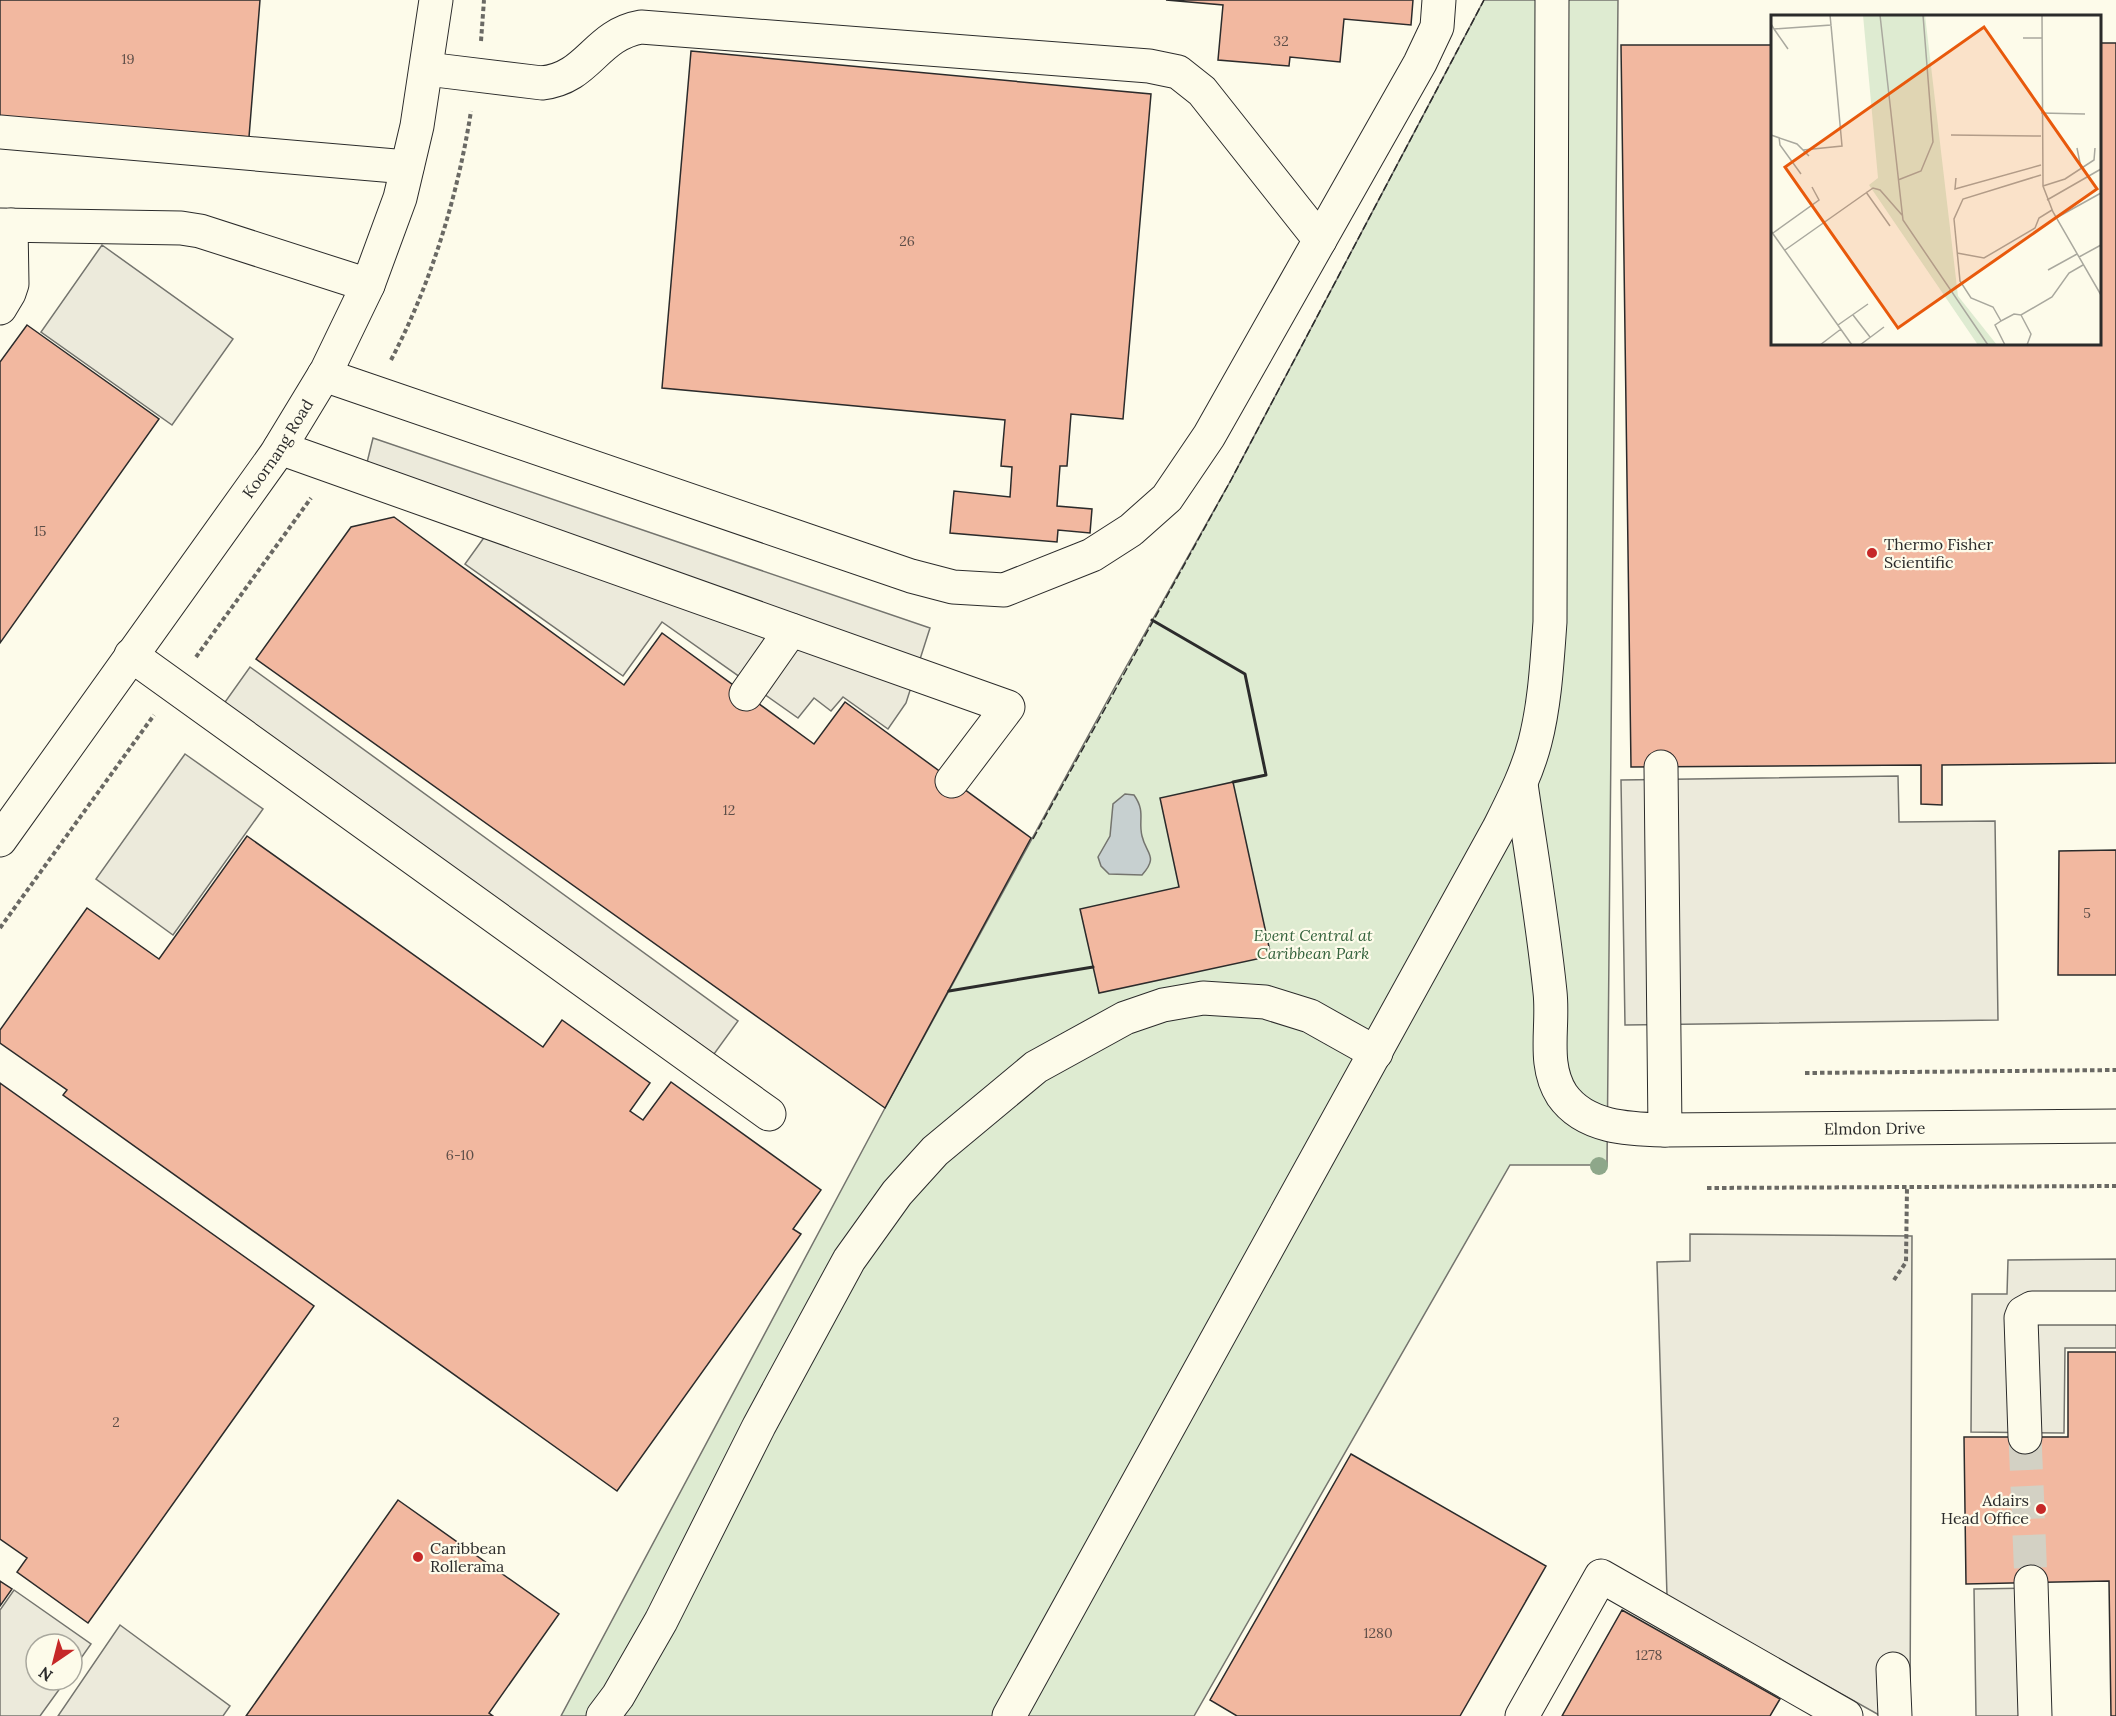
<svg xmlns="http://www.w3.org/2000/svg" width="2116" height="1716" viewBox="0 0 2116 1716" font-family="Lora,serif">
<rect width="100%" height="100%" fill="#fdfbea"/>
<!-- green -->
<path fill="#deebd1" stroke="#74746e" stroke-width="1.5" d="M1484,0H1618L1607,1165H1510L1194,1716H561L885,1108L1117,683L1231,480Z"/>
<!-- parking -->
<path fill="#eceadb" stroke="#74746e" stroke-width="1.5" d="M102,245L233,339L172,425L41,332Z
M373,438L930,628L906,703L888,729L843,697L831,711L814,698L798,718L662,622L623,676L465,564L488,532L362,483Z
M250,667L738,1021L701,1072L213,719Z
M185,754L263,809L173,935L96,879Z
M1898,776L1899,822L1995,821L1998,1020L1625,1025L1621,780Z
M1690,1234L1912,1236L1910,1715H1879L1667,1596L1657,1262L1690,1261Z
M2116,1259V1348H2065L2064,1433L1971,1432L1972,1294H2007L2008,1260Z
M2034,1588L2036,1716H1976L1974,1589Z
M14,1590L91,1644L72,1671V1644H36V1680H66L40,1716H0V1610Z
M120,1625L230,1706L223,1716H58Z"/>
<!-- water -->
<path fill="#c7d0d0" stroke="#74746e" stroke-width="1.5" d="M1125,794L1134,795C1146,812 1138,820 1142,836C1146,854 1159,856 1142,875L1109,874L1101,866L1098,857L1110,836L1113,804Z"/>
<!-- building -->
<path fill="#f2b8a0" stroke="#2b2b2b" stroke-width="1.5" d="M0,0H260L249,137L0,117Z
M1166,0H1413L1411,25L1344,19L1340,62L1290,57L1289,66L1218,60L1223,5Z
M2100,43H2116V763L1942,765V805L1921,804V765L1631,767L1621,45H1772V344H2100Z
M691,51L1151,94L1123,419L1071,414L1067,466H1060L1057,506L1092,509L1090,533L1058,530L1057,542L950,533L954,491L1010,497L1012,467L1001,466L1005,420L662,388Z
M27,325L159,419L0,643V362Z
M394,517L624,685L662,633L814,744L845,702L1031,838L885,1108L256,659L351,527Z
M1233,782L1271,956L1099,993L1080,909L1179,887L1160,798Z
M247,836L543,1047L562,1020L650,1083L630,1111L643,1120L671,1082L821,1190L793,1229L801,1234L617,1491L63,1095L67,1090L0,1043V1030L87,908L159,959Z
M2116,850V975H2058L2059,851Z
M0,1083L314,1306L88,1623L17,1572L27,1558L0,1539Z
M2068,1352H2116V1716H2111L2109,1581L1966,1584L1964,1437H2068Z
M1351,1454L1546,1566L1460,1716H1237L1210,1700Z
M398,1500L559,1614L489,1713L493,1716H246Z
M0,1581L12,1589L0,1606Z
M1622,1610L1780,1699L1770,1716H1562Z"/>
<g fill="none" stroke-linecap="round" stroke-linejoin="round">
<!-- minor-tunnel -->
<path stroke="#d3d1c4" stroke-width="33" stroke-dasharray="33 16" stroke-linecap="butt" d="M2025,1437L2031,1582"/>
<defs>
<g id="minor">
<path d="M427,69L542,83C589,78 595,35 641,27L1149,66L1178,72L1202,91L1320,240"/>
<path d="M0,132L407,167"/>
<path d="M0,225L181,228L200,231L368,285"/>
<path d="M0,308L9,293L12,284L11,225"/>
<path d="M324,375L911,576L953,587L1004,590L1092,555L1131,530L1167,498L1209,436L1420,63L1437,27L1439,0"/>
<path d="M280,448L1008,707L952,781"/>
<path d="M131,655L769,1114"/>
<path d="M746,694L791,630"/>
<path d="M1661,767L1665,1130"/>
<path id="s1" d="M1521,784C1531,853 1543,923 1550,992C1554,1027 1542,1064 1562,1095C1585,1128 1629,1129 1665,1130L2116,1126"/>
<path id="s2" d="M0,840L276,454L327,370L368,285L400,198L417,126L436,0"/>
<path d="M2025,1437L2021,1318L2023,1313L2032,1308H2116"/>
<path d="M2031,1582L2035,1716"/>
<path d="M1893,1669L1895,1716"/>
<path d="M603,1716L618,1696L661,1621L759,1426L849,1260L897,1193L935,1151L1036,1067L1125,1018L1163,1005L1203,998L1265,1002L1310,1016L1376,1053"/>
<path d="M1009,1716L1499,828C1513,800 1527,773 1535,742C1545,703 1547,662 1550,622L1552,0"/>
<path d="M1522,1716L1601,1576L1846,1716"/>
</g>
</defs>
<!-- minor casing -->
<use href="#minor" stroke="#2b2b2b" stroke-width="35"/>
<!-- path -->
<path stroke="#6a6964" stroke-width="4" stroke-dasharray="4.5 3" stroke-linecap="butt" d="M481,41L484,0
M391,360C431,284 458,195 471,111
M196,657L311,498
M0,928L154,715
M1805,1073L2116,1070
M1707,1188L2116,1186
M1894,1280L1906,1262L1907,1187"/>
<!-- minor -->
<use href="#minor" stroke="#fdfbea" stroke-width="33"/>
<!-- fence -->
<path stroke="#2b2b2b" stroke-width="1.5" stroke-dasharray="8 3" stroke-linecap="butt" d="M1033,839L1231,480L1484,0"/>
<!-- wall -->
<path stroke="#2b2b2b" stroke-width="3" d="M1152,620L1245,674L1266,775L1233,782
M949,991L1093,967"/>
</g>
<!-- trees -->
<circle fill="#8ea78a" cx="1599" cy="1166" r="9"/>
<!-- markers -->
<g fill="#c62828" stroke="#fdfbea" stroke-width="2">
<circle cx="1872" cy="553" r="6"/>
<circle cx="2041" cy="1509" r="6"/>
<circle cx="418" cy="1557" r="6"/>
</g>
<g text-anchor="middle" stroke-width="4.5" stroke-linejoin="round" paint-order="stroke">
<!-- number labels -->
<g font-size="14" fill="#5d4e48">
<text x="1281" y="46">32</text>
<text x="128" y="64">19</text>
<text x="907" y="246">26</text>
<text x="40" y="536">15</text>
<text x="729" y="815">12</text>
<text x="2087" y="918">5</text>
<text x="460" y="1160">6-10</text>
<text x="116" y="1427">2</text>
<text x="1378" y="1638">1280</text>
<text x="1649" y="1660">1278</text>
</g>
<!-- street labels -->
<g font-size="16" fill="#2b2b2b" stroke="#fdfbea">
<text dy="6" stroke="none"><textPath href="#s2" startOffset="480">Koornang Road</textPath></text>
<text dy="6" stroke="none"><textPath href="#s1" startOffset="638">Elmdon Drive</textPath></text>
</g>
<!-- poi labels -->
<g font-size="16" fill="#2b2b2b" stroke="#fdfbea" text-anchor="start">
<text x="1884" y="550">Thermo Fisher<tspan x="1884" dy="18">Scientific</tspan></text>
<text x="2029" y="1506" text-anchor="end">Adairs<tspan x="2029" dy="18">Head Office</tspan></text>
<text x="430" y="1554">Caribbean<tspan x="430" dy="18">Rollerama</tspan></text>
</g>
<!-- park labels -->
<g font-size="16" font-style="italic" fill="#34623c" stroke="#fdfbea">
<text x="1313" y="941">Event Central at<tspan x="1313" dy="18">Caribbean Park</tspan></text>
</g>
</g>
<!-- overview -->
<g transform="translate(1771 15)">
<rect width="330" height="330" fill="#fdfbea"/>
<path d="M92,0H154L187,281L226,330H207L98,170L107,163Z" fill="#deebd1"/>
<path fill="none" stroke="#a9a89e" stroke-width="1.5" d="M109,0L132,205L217,330M271,0L272,171L282,197L330,280M0,9L3,14L60,10L59,0M3,14L17,34M252,23H271M270,98L314,99M0,120L26,129L38,141M180,120L270,121M8,122L9,130L30,159M306,133L310,153M32,135L71,131L60,10M270,160L192,184L183,204L189,266L200,283L222,292L230,306L243,299L250,300L281,282L298,258L312,250M185,163L184,174L270,150M127,165L150,156L162,127L152,0M272,171L294,164L323,145L324,133M95,177L119,211M276,185L330,154M285,203L330,178M0,216L81,330M2,218L48,185L41,172M14,235L102,173L109,175L131,200M186,238L213,243L264,213L268,203L281,195M308,242L330,230M277,255L306,239M82,300L99,322M250,300L260,319L256,330M230,306L224,310L234,330M67,310L97,289M49,330L70,314M89,330L113,312"/>
<path fill="#e8590c" fill-opacity="0.15" stroke="#e8590c" stroke-width="3" d="M213,12L326,174L127,313L14,152Z"/>
<rect width="330" height="330" fill="none" stroke="#2b2b2b" stroke-width="3"/>
</g>
<!-- north arrow -->
<g transform="translate(54 1662) rotate(215)"><circle r="28" fill="#fdfbea" stroke="#a9a89e" stroke-width="1.5"/>
<path d="M0-4.5L10 22L0 15L-10 22Z" fill="#c62828"/>
<text y="-9" font-size="16" font-weight="bold" text-anchor="middle" fill="#2b2b2b">N</text>
</g>
</svg>
